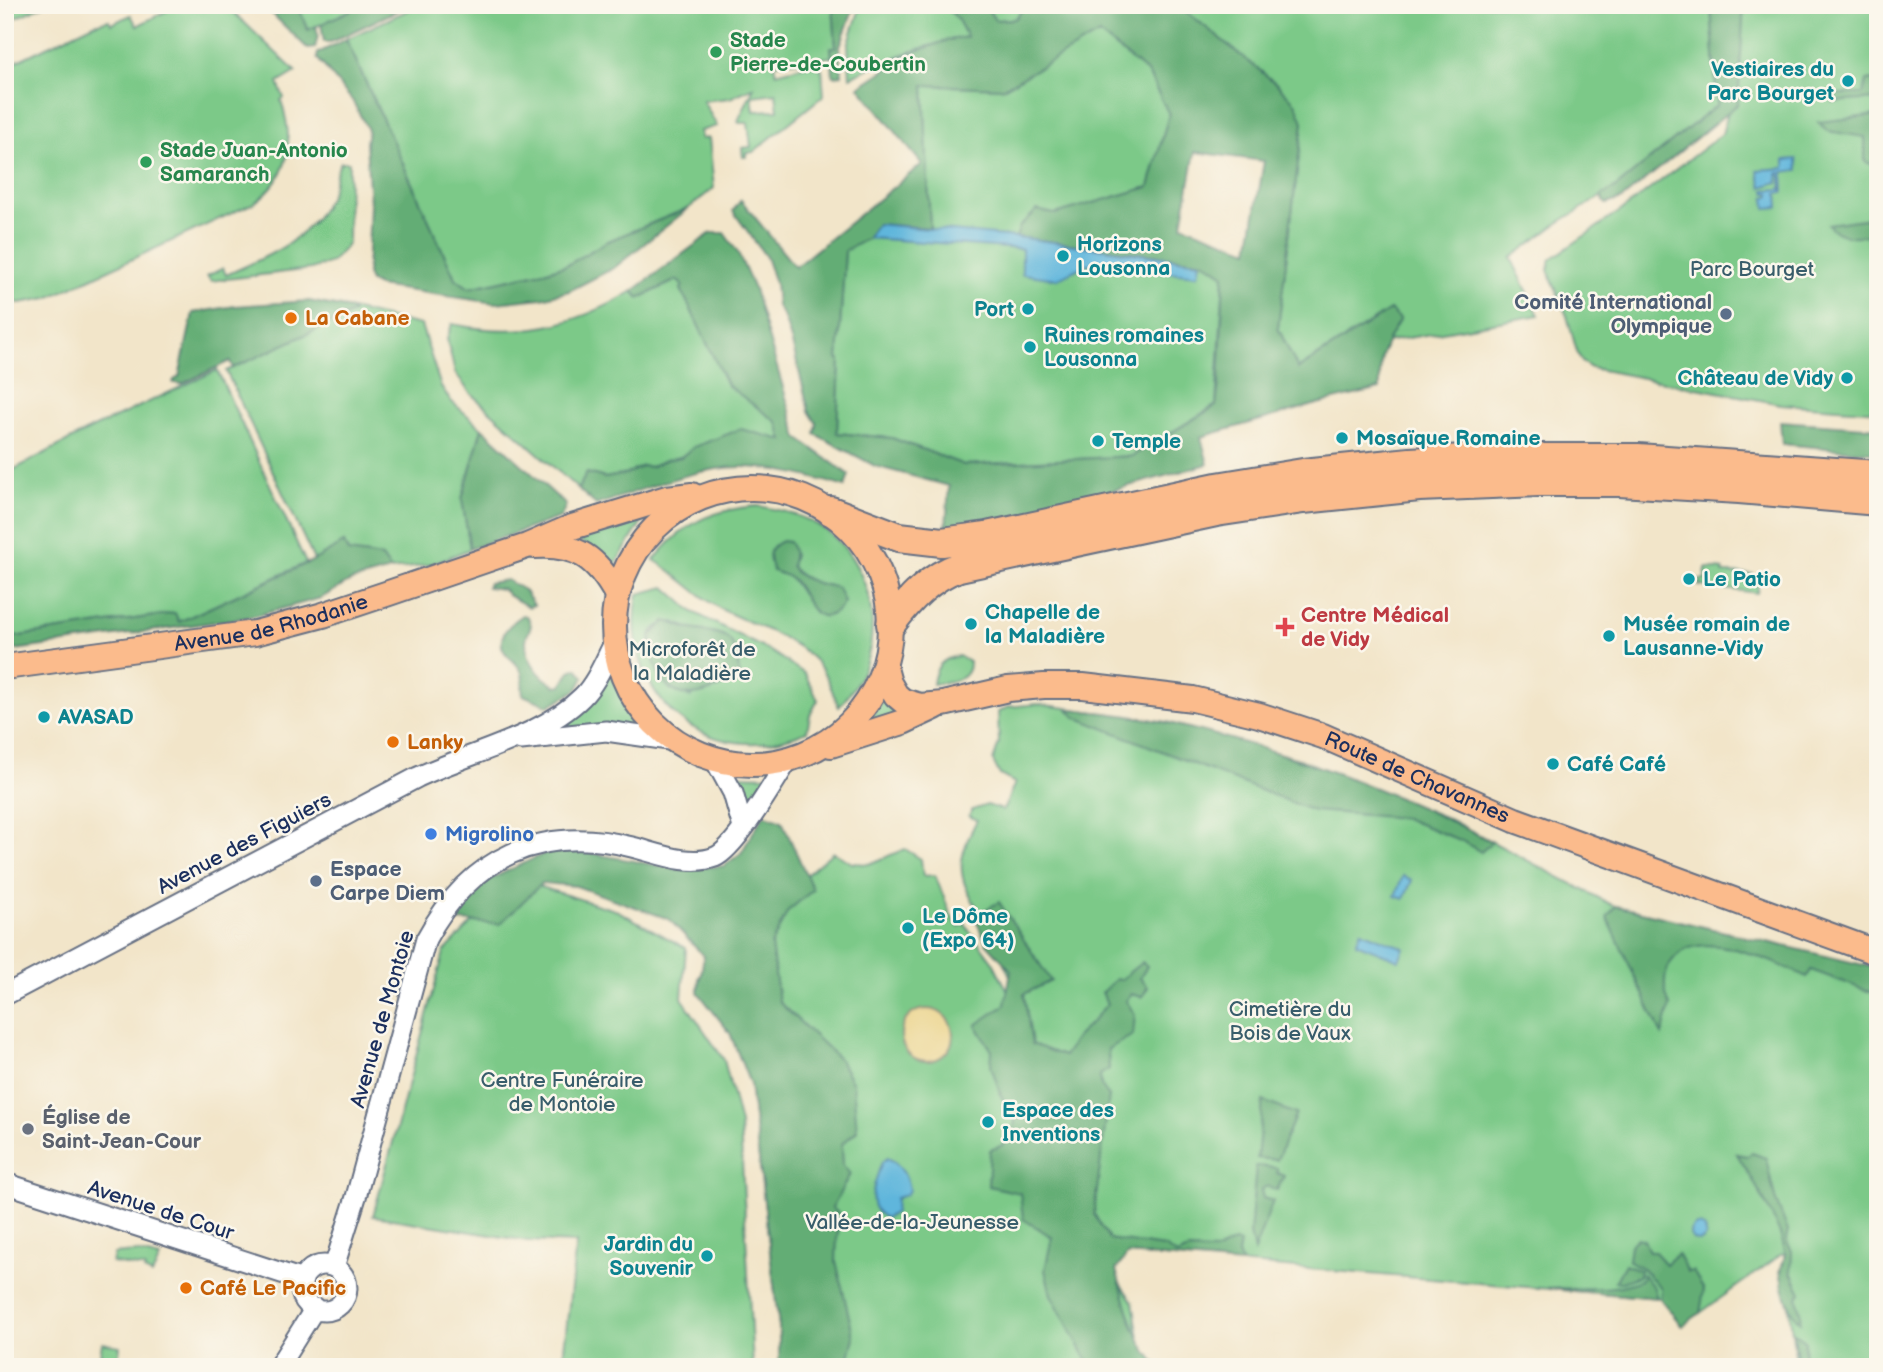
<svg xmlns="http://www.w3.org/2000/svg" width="1883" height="1372" viewBox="0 0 1883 1372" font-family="'Balsamiq Sans',sans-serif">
<rect width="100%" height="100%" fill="#fbf7ec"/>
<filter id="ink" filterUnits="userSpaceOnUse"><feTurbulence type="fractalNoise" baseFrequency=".0143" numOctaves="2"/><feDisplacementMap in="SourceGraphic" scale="14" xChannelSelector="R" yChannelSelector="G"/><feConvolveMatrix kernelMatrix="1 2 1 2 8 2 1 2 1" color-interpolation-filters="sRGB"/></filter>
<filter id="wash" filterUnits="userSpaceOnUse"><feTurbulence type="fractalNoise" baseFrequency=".00686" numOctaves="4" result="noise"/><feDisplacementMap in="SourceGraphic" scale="28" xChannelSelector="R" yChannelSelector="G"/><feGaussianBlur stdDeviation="1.57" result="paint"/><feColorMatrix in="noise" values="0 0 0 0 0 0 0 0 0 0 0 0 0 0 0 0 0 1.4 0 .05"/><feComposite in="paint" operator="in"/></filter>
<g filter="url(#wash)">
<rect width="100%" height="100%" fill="#f2e5c9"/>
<!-- green -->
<path fill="#7bc988" stroke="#4b7c73" stroke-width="2" fill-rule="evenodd" d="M5,5H44L5,23Z
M178,5H226L296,72L278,83L284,98L281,100C294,141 292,176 254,203L48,298L20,303L5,301V67L94,24L109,20L111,24L131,15L137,26Z
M297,5H362L309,30Z
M419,5H833L836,47L831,48L832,57L774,64L776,73L810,64L822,69L824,95L753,152L746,153V157H743L742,148L751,147L748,123H739L738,121L754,87L730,98L703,101L717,126L700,131L701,139L709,138L714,188L689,208L606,242L569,264L547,271L469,288L455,278L346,39ZM776,93L778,110L754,111L752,96Z
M861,5H944L957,18L968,37C928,44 886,59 850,77L848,45Z
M985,5H1016L1022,10L1015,19L995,20Z
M1178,5H1711L1717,105L1615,188L1555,225L1511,258L1539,315L1385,342L1400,319L1390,310L1297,369L1278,328L1303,122L1278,85Z
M1734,5H1878V411L1781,404L1591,368L1582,362L1577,352L1567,316L1548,270L1551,259L1629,205L1722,134L1729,108Z
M1099,34L1148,73L1169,114L1149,187L1055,214L1205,262L1224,275L1216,405L1132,456L964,465L892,438L837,433L840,360L838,359L845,251L868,238L877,224L930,228L924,85L1003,88Z
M341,162H349L348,244L332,262L311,269L211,281L207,276L223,268L226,275C270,255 305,243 329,198C335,187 334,172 341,162Z
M677,280L683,286L681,289L727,384L777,422L784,441H712L694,447L681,457L665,460L651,467L643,466L626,474L605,478L587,473L578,489L470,393L455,373L447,339L452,324C520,338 574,327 633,291L639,298Z
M351,309L421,325L441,387L452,402L482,428L462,499L470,549L429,565L391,570L382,557L348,552L344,543L314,560L226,371L353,313Z
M217,370L306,563L179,622L174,613L6,638L5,601L10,599L5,564V507L7,506L5,474L89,430Z
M757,506C775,509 791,512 808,520C858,543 882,604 868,656C863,675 852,692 839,707C833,694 829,680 821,668C800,638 750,625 719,608C696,594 677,574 654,560C684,523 710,510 757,506ZM789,542L794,555L791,566C797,576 820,587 832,586L814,612L790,577Z
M642,517L645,518L643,520L613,568L599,552L574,538Z
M1706,568L1723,570V573L1753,574L1752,582L1758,583L1757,593L1699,586L1700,580H1705Z
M665,587L693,612L772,652L805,674L818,700L810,715L807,731C709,774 618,697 638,594ZM674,622C709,641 734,616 739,674L690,697L670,689C662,675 638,640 657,627C661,624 669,623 674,622Z
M1872,590H1878V630L1870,631L1869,620L1874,619Z
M959,656L969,662C970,682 948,682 933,684C935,668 941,658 959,656Z
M610,671L621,697L642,726L542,729Z
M883,700L901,716L868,722L882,700Z
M1038,704L1167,722L1299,759L1447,818L1612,905L1878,969V1367H1796L1789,1307L1780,1271L1785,1255L1782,1254L1682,1326L1660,1298L1128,1254L1114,1248L1094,1214L1031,1044L1023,1004L980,911C954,877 958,856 977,820L969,816L972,810L987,805L1003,810L1015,783L1000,775L993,761L999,743L998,712L1008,707Z
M735,775L768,776L746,809L734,777Z
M905,849L921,859L923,876L935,875L951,915L959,927L964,923L993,962L1010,995L1051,1185L1133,1302L1144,1367H779V1327L750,1084L730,1033L698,992L699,977L801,879L833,852L852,863L869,864Z
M515,879L618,911L686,948L682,998L724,1060L740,1124L753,1367H562L576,1243L528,1241L373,1216L444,952Z
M135,1252L160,1258L152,1275L144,1271L145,1268L112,1263L114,1254Z
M102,1343L120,1346L117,1367H98Z"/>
<!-- forest -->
<path fill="#64ad74" stroke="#406e69" stroke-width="2" fill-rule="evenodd" d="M263,5H297L308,30L316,26L318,35L315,48L308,49Z
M362,5H409L331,42H324L321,24Z
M833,5H855L840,46L842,75L833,76L831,47H836Z
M944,5H985L995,20L1015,19L1022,10L1016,5H1095L1097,14L1127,9L1151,12L1155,5H1178L1278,85L1296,104L1303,122L1278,328L1298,369L1390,310L1400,319C1383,346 1379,357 1380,389L1317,404L1201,437L1208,464L995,523L946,527L949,486L875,466L815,434L817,424L809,411L792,343L784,318L777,306L775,283L766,257L733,211L741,200L795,267L922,164L859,87L886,69L882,63L948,40L967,37L957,18ZM1099,34L1148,73L1169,114L1149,187L1055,214L1037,210L1020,226L1016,237L1205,262L1224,275L1219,382L1216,406L1132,456L964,465L892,438L837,433L840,359H838L845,251L868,238L877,224L930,228L924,85L1003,88ZM1195,152L1264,161L1249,250L1182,225Z
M1711,5H1744L1738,104L1622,199L1606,204L1601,196L1615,188L1717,105Z
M346,39L455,278L469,288L547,271L569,264L606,242L689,208L614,268L569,291L542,298L495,303L378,286L370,282L367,274L370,204L366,143L368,130L352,100L317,58L318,53Z
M1867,80L1878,81V99L1833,102L1831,94H1863Z
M1878,115V166L1865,162V137L1827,131L1819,122Z
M1878,217V234C1860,236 1840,241 1828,224Z
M711,233H724L738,253L754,289L798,438L849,475L845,487C812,477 779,468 744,467C697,466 641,491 596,505L578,489L587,473L605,478L626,474L643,466L651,467L665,460L681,457L694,447L741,429L783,440L777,422L727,385L681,289L683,286L677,280L639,298L633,291Z
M309,301L351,309L353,313L233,368L230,361L182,384L173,383L174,380L179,377L193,313L235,306Z
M1780,421L1878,428V453L1782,444Z
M482,428L566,505L561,517L470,549L462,499Z
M782,541L789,542C795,551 794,556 791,566C799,581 823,584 838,588L844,602C841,608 838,611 832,614C812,625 804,591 793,580C788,575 780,574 773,571C767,557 767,547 782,541Z
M344,543L348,552L382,557L391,570L351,581L321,598L251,617L7,651L5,630L7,638L175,613L179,622L314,560Z
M507,580L524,590L534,605L529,607L509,596L503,589L487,587L489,583Z
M523,615L528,617L531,625C530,631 526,635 526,641C526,660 539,677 556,686L562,685L570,671L577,668L584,677L578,689L549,706L523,695C521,687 524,680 522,673C519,665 513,661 507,655C493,639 509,624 523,615Z
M665,621C673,622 679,626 686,628C724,636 735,627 739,674C730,683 722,687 710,691C667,707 652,672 651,636Z
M1068,709C1101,713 1136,715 1168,723C1280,749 1391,789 1492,842L1481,852L1462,841L1404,818L1313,811L1075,717Z
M764,814L782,821L813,890L788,911L771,945L779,1002L839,1059L853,1083L857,1131L842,1144L843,1165L850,1174L832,1208L841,1215L837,1238L836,1261L854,1338L846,1367H779V1327L750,1084L730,1033L698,992L704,956L669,919L576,886L542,883L500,924L458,921L471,888L558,847L677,869L724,866L741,853Z
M999,902L1051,981L1024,994L1032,1044L1064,1056L1078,1035L1091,1023L1107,1004L1102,992L1116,979L1120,980L1142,962L1147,966L1140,978L1148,987L1142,997L1131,994L1126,1001L1135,1014L1133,1035L1108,1049L1109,1069L1100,1075L1101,1085L1109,1096L1094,1214L1109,1239L1164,1247L1177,1255L1188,1250L1216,1251L1234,1242L1240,1243L1238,1254L1242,1264L1128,1254L1116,1270C1126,1302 1134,1344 1160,1367H1091L1051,1295L1045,1270L1052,1237L1023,1219L1020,1193L988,1186L990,1150L1001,1146L1010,1138L1014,1128L1015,1118L1012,1109L1002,1098L991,1066L992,1051L976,1025L1005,1005L1011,970L986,943L974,916Z
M1616,906L1872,967L1878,969V992L1873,993L1811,970L1807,977C1774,963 1695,921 1670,964C1662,978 1664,992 1670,1006L1662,1035L1607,917Z
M1263,1101L1296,1114L1277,1160L1257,1158Z
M1752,1153L1766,1158L1775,1198L1788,1231L1786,1240L1792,1251L1791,1272L1801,1293L1797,1298L1801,1312L1800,1322C1789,1310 1782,1290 1781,1273C1781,1265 1786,1259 1785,1252C1781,1226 1751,1177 1737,1154L1747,1156Z
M1256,1166L1277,1168V1173L1284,1176L1277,1190L1267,1186L1261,1190L1263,1198L1273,1201L1254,1251L1250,1234Z
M1638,1238L1644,1240L1649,1252H1655L1666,1264L1677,1254L1688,1272L1693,1271L1704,1290L1700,1313L1682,1326L1661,1300V1288L1642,1268L1628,1260L1630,1245Z
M1625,1264L1640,1270L1639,1276L1622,1282H1615Z
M1643,1274L1654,1288L1657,1298L1548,1289C1579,1286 1614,1293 1642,1279Z
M1794,1333L1805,1341L1804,1356L1807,1367H1798Z"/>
<!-- sand -->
<path fill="#eeda9e" stroke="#84847e" stroke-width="2" d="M901 1035a26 26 0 1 1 52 0a26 26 0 1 1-52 0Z"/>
<!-- water -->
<path fill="#5fb6dc" stroke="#3d729d" stroke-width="2" d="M1797,159L1798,170L1783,172L1784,192L1778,193L1779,207L1766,208L1765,197L1770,196V193H1766L1765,190L1782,189L1780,172L1777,173L1778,182L1762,187L1758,170L1785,168V160Z
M877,224L1016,237L1200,262L1198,275L1087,264L1057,279L1022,274V249L868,238Z
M1403,876L1412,880L1404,899L1395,896Z
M1361,931L1404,948L1399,960L1356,943Z
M888,1158C901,1165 907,1176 909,1190L906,1195L896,1198L895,1212L886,1218C862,1208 876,1180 882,1162Z
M1690 1233a8 8 0 1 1 16 0a8 8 0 1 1-16 0Z"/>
</g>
<g filter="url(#ink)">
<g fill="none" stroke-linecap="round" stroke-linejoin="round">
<defs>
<path id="minor" d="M521,740L606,731L676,741
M714,758L733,793L743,828
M5,995L418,777C469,753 542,737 582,697C597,682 605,660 615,641
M5,1183L303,1280
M301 1288a23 23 0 1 1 46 0a23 23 0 1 1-46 0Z
M334,1267L356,1197L426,939C470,857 541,824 632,847C657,853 689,867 715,857C735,849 775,781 788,760
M278,1367L315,1308"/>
<g id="major">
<circle cx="752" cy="626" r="138"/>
<path d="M534,546C577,543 597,558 617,595"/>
<path id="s1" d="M5,667L255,633L323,615L389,593L527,546L569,528L667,498L692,495"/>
<path id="s2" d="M885,668L889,683L896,695L903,701L920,706L943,704L1008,689L1044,686H1083L1193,699L1259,715L1323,736L1515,820L1878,953"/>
<path d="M831,745L903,722L935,707"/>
</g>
<path id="highway" d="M831,511L899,537L942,542L987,536L1217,487L1303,473L1410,462L1482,458H1638L1878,475
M891,624C910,599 930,577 959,567L1216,512L1303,499L1419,487L1539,482H1619L1739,489L1878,501"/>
</defs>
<!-- minor casing -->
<use href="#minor" stroke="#666f83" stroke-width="23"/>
<!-- major casing -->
<use href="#major" stroke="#666f83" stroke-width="28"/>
<!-- highway casing -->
<use href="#highway" stroke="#666f83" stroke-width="32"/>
<!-- minor -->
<use href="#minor" stroke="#fff" stroke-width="19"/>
<!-- major -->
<use href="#major" stroke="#fbbb8c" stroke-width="24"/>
<!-- highway -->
<use href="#highway" stroke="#fbbb8c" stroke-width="28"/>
</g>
</g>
<!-- markers -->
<g fill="#2e9e5b" stroke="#fbf7ec" stroke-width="2.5">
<circle cx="716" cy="52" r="7"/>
<circle cx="146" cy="162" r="7"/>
</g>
<g fill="#0f9aa8" stroke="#fbf7ec" stroke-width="2.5">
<circle cx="1848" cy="81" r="7"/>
<circle cx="1063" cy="256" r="7"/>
<circle cx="1028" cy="309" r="7"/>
<circle cx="1030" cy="347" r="7"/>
<circle cx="1847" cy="378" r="7"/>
<circle cx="1342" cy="438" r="7"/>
<circle cx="1098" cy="441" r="7"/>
<circle cx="1689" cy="579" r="7"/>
<circle cx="971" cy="624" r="7"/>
<circle cx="1609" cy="636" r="7"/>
<circle cx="44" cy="717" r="7"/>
<circle cx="1553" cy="764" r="7"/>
<circle cx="908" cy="928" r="7"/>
<circle cx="988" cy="1122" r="7"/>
<circle cx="707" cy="1256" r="7"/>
</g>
<g fill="#5c6f8a" stroke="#fbf7ec" stroke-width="2.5">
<circle cx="1726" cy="314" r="7"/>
<circle cx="316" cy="881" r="7"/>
</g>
<g fill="#e8710a" stroke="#fbf7ec" stroke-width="2.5">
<circle cx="291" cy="318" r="7"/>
<circle cx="393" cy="742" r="7"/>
<circle cx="186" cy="1288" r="7"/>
</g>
<path fill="#e0444e" stroke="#fbf7ec" stroke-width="2.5" d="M1281.5 616.5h7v7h7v7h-7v7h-7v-7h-7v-7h7z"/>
<circle fill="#3f7fe0" stroke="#fbf7ec" stroke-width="2.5" cx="431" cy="834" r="7"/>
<circle fill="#6b7280" stroke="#fbf7ec" stroke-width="2.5" cx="28" cy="1129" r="7"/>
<g text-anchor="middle" stroke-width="5" stroke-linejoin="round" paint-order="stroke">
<!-- leisure labels -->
<g font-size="21" font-weight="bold" fill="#27864d" stroke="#fbf7ec" text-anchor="start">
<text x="730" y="47">Stade<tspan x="730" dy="24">Pierre-de-Coubertin</tspan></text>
<text x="160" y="157">Stade Juan-Antonio<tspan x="160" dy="24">Samaranch</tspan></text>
</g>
<!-- culture labels -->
<g font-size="21" font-weight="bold" fill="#0d838f" stroke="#fbf7ec" text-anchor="start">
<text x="1834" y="76" text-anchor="end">Vestiaires du<tspan x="1834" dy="24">Parc Bourget</tspan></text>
<text x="1077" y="251">Horizons<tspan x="1077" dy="24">Lousonna</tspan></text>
<text x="1014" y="316" text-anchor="end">Port</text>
<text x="1044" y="342">Ruines romaines<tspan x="1044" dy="24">Lousonna</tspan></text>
<text x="1833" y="385" text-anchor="end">Château de Vidy</text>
<text x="1356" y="445">Mosaïque Romaine</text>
<text x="1112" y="448">Temple</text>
<text x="1703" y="586">Le Patio</text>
<text x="985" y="619">Chapelle de<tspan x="985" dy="24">la Maladière</tspan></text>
<text x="1623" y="631">Musée romain de<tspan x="1623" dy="24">Lausanne-Vidy</tspan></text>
<text x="58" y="724">AVASAD</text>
<text x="1567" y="771">Café Café</text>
<text x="922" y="923">Le Dôme<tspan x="922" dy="24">(Expo 64)</tspan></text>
<text x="1002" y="1117">Espace des<tspan x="1002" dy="24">Inventions</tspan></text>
<text x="693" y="1251" text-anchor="end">Jardin du<tspan x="693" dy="24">Souvenir</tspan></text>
</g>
<!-- park labels -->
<g font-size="21" fill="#385d6b" stroke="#fbf7ec">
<text x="1752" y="276">Parc Bourget</text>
<text x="692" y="656">Microforêt de<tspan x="692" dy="24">la Maladière</tspan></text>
<text x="1290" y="1016">Cimetière du<tspan x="1290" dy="24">Bois de Vaux</tspan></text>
<text x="562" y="1087">Centre Funéraire<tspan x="562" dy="24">de Montoie</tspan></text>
<text x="912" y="1229">Vallée-de-la-Jeunesse</text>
</g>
<!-- service labels -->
<g font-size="21" font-weight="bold" fill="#4e5e75" stroke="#fbf7ec" text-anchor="end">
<text x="1712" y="309">Comité International<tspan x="1712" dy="24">Olympique</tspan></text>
<text x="330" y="876" text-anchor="start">Espace<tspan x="330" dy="24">Carpe Diem</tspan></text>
</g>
<!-- food labels -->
<g font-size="21" font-weight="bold" fill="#c56008" stroke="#fbf7ec" text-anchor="start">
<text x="305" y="325">La Cabane</text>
<text x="407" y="749">Lanky</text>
<text x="200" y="1295">Café Le Pacific</text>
</g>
<!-- health labels -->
<g font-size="21" font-weight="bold" fill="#be3a42" stroke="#fbf7ec" text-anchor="start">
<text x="1301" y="622">Centre Médical<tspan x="1301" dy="24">de Vidy</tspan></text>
</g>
<!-- street labels -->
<g font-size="21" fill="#1b2f5e" stroke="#fbf7ec">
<text dy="7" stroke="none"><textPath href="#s1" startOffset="270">Avenue de Rhodanie</textPath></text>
<text dy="7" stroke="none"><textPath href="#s2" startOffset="570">Route de Chavannes</textPath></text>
<text transform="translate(244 843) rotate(-28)" y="7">Avenue des Figuiers</text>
<text transform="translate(382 1019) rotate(-74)" y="7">Avenue de Montoie</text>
<text transform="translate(161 1210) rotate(18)" y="7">Avenue de Cour</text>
</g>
<!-- shop labels -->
<g font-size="21" font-weight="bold" fill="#366cbe" stroke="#fbf7ec" text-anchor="start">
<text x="445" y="841">Migrolino</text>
</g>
<!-- worship labels -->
<g font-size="21" font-weight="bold" fill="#5b616d" stroke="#fbf7ec" text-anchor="start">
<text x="42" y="1124">Église de<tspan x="42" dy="24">Saint-Jean-Cour</tspan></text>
</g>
</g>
<!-- margin -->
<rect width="1883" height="1372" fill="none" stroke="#fbf7ec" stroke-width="28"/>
</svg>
